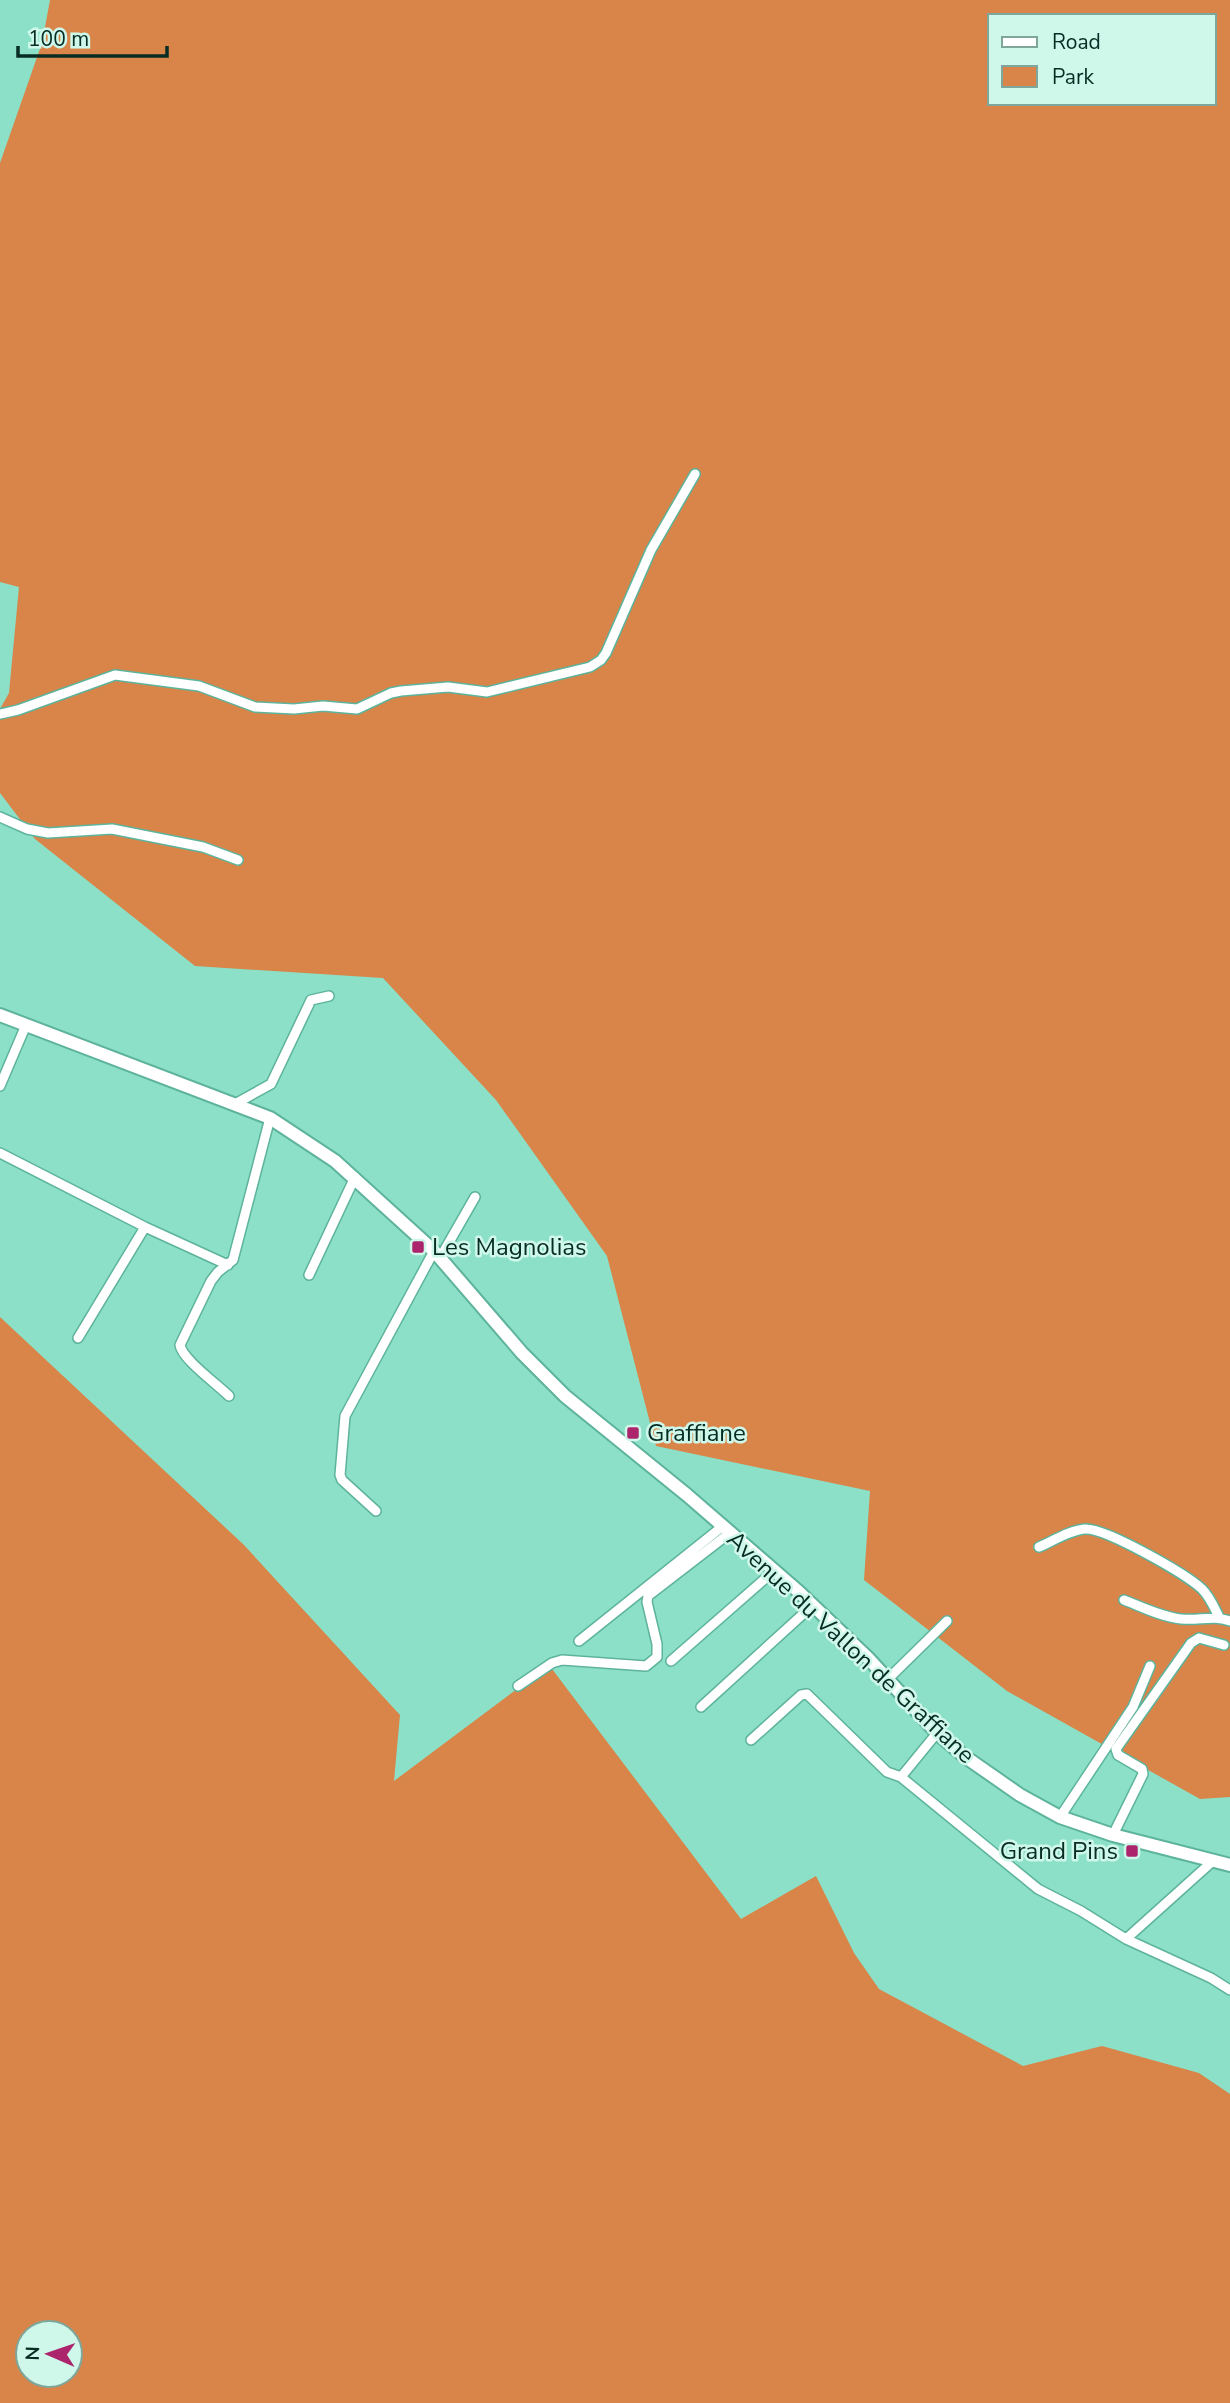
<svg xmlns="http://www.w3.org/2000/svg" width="1230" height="2403" viewBox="0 0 1230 2403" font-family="'Nunito Sans',sans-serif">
<rect width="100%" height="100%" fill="#8be0c7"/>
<!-- green -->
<path fill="#d98448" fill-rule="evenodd" d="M50,0H1230V1797L1200,1799L1007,1691L864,1580L870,1491L656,1446L607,1256L496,1100L383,978L195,966L35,839L0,793V709L9,693L19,587L0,582V163L42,43ZM990,16H1214V103H990Z
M0,1317L244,1545L400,1715L394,1781L549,1665L741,1919L816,1876L854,1953L879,1989L1023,2066L1102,2046L1199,2073L1230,2094V2403H0ZM28,2333H70V2375H28Z"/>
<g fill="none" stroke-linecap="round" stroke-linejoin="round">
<defs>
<path id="street" d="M0,714L18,710L115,675L199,686L255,707L294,709L323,706L357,709L391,693L401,691L448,687L487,692L590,667L601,660L606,653L651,550L695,474
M0,817L27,829L48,833L112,829L203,847L238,860
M0,1086L26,1025
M235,1104L271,1084L311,1000L329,996
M0,1153L145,1227L228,1265
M440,1258L475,1197
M309,1275L355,1177
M78,1338L145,1227
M229,1396C217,1384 182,1359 180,1345L211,1281L218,1272L233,1260L270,1118
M376,1511L342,1480L340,1475L345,1416L434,1251
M1039,1547C1053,1541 1070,1530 1085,1529C1106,1528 1186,1574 1202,1589C1210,1597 1214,1607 1219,1617
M1124,1600C1142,1607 1162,1617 1181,1619C1199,1621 1212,1615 1230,1621
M579,1641L723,1526
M671,1661L775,1570
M888,1679L947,1621
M518,1686L552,1663L562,1660L646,1666L657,1657V1644L647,1602L648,1596L731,1532
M701,1707L813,1605
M751,1740L801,1695L807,1694L887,1772L901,1777L1038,1889L1081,1911L1126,1939L1211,1978L1230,1990
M901,1777L937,1733
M1060,1817L1133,1707L1150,1666
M1113,1835L1143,1774L1142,1769L1118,1755L1116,1749L1191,1643L1199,1638L1224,1645
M1126,1939L1214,1860"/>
<path id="secondary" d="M0,1015L270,1118L335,1161L434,1251L522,1353L565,1396L687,1495L799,1592L868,1658L937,1733L964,1756L1020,1795L1060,1817L1113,1835L1230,1865"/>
</defs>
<!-- street casing -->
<use href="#street" stroke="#5db39b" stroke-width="12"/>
<!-- secondary casing -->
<use href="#secondary" stroke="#5db39b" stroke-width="16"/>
<!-- street -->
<use href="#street" stroke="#fff" stroke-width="9"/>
<!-- secondary -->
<use href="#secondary" stroke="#fff" stroke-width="12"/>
</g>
<!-- markers -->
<g fill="#ac256c" stroke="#cff8ea" stroke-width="2.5">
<rect x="411" y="1240" width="14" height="14" rx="3.5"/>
<rect x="626" y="1426" width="14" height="14" rx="3.5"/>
<rect x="1125" y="1844" width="14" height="14" rx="3.5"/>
</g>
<g text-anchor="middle" stroke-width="5" stroke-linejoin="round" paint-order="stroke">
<!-- poi labels -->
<g font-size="24" fill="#062c23" stroke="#cff8ea" text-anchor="start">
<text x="432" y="1255">Les Magnolias</text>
<text x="647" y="1441">Graffiane</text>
<text x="1118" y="1859" text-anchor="end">Grand Pins</text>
</g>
<!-- street labels -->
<g font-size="24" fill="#062c23" stroke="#cff8ea">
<text transform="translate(851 1647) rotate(43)" y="8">Avenue du Vallon de Graffiane</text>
</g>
</g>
<!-- legend -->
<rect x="988" y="14" width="228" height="91" fill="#cff8ea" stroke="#7fa69a" stroke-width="2"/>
<rect x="1002" y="37" width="35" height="10" fill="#ffffff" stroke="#7fa69a" stroke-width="2"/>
<text x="1052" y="49" font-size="21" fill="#062c23">Road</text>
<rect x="1002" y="66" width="35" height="21" fill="#d98448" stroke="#7fa69a" stroke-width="2"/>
<text x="1052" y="84" font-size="21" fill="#062c23">Park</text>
<!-- north arrow -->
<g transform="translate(49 2354) rotate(272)"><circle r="33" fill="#cff8ea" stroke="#7fa69a" stroke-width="2"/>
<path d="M0-5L12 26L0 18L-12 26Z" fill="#ac256c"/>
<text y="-10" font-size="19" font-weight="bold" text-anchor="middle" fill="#062c23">N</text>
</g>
<!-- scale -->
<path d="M18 46v10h149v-10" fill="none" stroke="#062c23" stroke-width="3.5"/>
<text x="28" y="46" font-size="21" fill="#062c23" stroke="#cff8ea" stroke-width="5" paint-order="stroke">100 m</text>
</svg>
